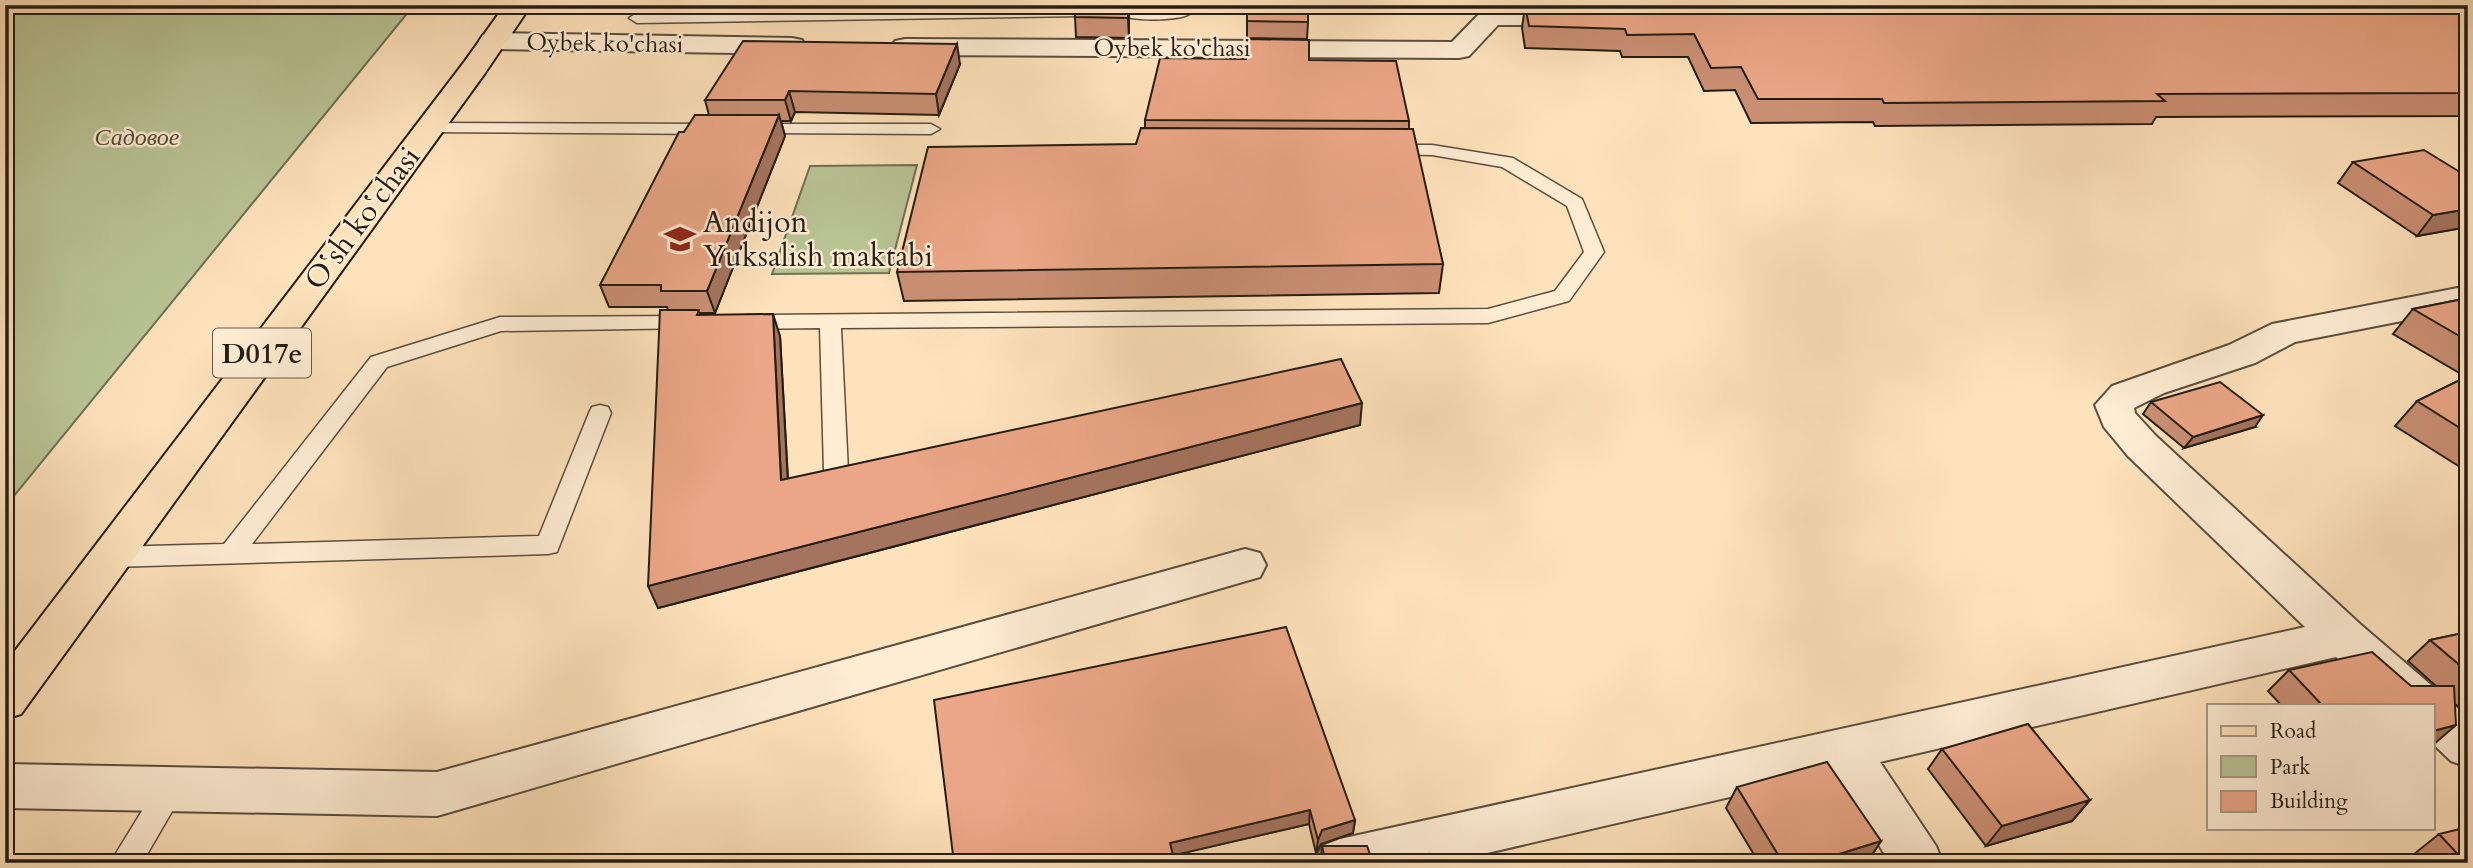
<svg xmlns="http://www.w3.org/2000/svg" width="2473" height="868" viewBox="0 0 2473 868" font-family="Cardo,serif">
<rect width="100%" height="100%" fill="#fee2bb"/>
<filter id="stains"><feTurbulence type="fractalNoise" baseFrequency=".00286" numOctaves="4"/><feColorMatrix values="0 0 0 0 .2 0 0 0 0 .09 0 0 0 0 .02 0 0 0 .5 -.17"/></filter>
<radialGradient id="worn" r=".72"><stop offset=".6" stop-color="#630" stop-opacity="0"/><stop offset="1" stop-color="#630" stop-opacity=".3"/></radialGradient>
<!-- green -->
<path fill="#b9c495" stroke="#6f7054" stroke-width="2" d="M5,5H414L5,507Z
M917,165L889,273L772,274L810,166Z"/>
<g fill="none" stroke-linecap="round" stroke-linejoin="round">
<defs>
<path id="service" d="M1175,5H1191V13C1182,21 1130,22 1121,14L1129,9L1175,8Z
M1078,8L1084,10L1086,13L1084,16L637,23L629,18L637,13Z
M429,123L716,124L725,129L716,134L423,132L420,128L423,124Z
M754,124H931L940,129L931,134L748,133L745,129Z
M1388,145H1432L1513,158L1582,199L1604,252L1569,301L1488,323L841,328L848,471L844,477L836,479L828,477L824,471L820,328L747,329L740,327L737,322L740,317L747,315L1488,309L1555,291L1584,252L1567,206L1502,167L1432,155L1382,154L1379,150Z
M688,316L695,318L698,323L695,328L501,331L387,367L252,544L539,536L589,413L592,407L600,405L608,407L611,413L557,552L548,554L112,567L103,564L100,557L103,550L112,547L224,544L371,357L500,317Z
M171,776L181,780L185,789L142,863H110L161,780Z"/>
<path id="minor" d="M1491,9H1576L1585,11L1589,17L1585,23L1576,25H1498L1469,56L1459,58L905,55L895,53L891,47L895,41L905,39L1452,42L1482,11Z
M493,33L792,38L802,40L806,46L802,52L792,54L493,49L483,47L479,41L483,35Z
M2468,286V308L2295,342L2255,363L2164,393L2134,408L2135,413L2156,436L2360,624L2438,691L2442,698L2449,701L2468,717V767L2451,761L2433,744V705H2390L2336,657L1880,762L1936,846L1943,863H1890L1834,773L1444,863H1315L1322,846L1340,839L2305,627L2128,456L2104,427L2095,405L2112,386L2229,345L2272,324Z
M1245,549L1260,553L1266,565L1260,577L437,816L5,808V764L437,772Z"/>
<path id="primary" d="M505,5H531L485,73L21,714L5,719V664L465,61Z"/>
</defs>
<!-- service casing -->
<use href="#service" stroke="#5b4e3d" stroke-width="3"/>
<!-- minor casing -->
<use href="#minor" stroke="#5b4e3d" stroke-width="4"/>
<!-- primary casing -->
<use href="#primary" stroke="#251d13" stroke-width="4"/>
<!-- service -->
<use href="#service" fill="#feecd3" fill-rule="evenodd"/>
<!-- minor -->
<use href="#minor" fill="#feecd3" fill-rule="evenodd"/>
<!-- primary -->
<use href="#primary" fill="#fee2bb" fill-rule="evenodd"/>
</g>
<!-- wall -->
<path fill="#c98f73" stroke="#251d13" stroke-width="2" d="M1247,5L1308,22L1307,39L1247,38Z
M1518,5H2468V116L2156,117L2152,124L1875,126L1873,122L1751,123L1735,90L1704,91L1688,57H1622L1620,51L1525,48L1522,28L1525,6H1518Z
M1130,6L1129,7V38L1076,37L1075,17Z
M1309,60L1409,121V129L1443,264L1439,293L904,301L897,272L1136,144L1145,128V120Z
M960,64L939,115L795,112L791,121H781L785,136L715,313H700L701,315L780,336L788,479L1360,425L658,608L668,310L667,307H609L600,285L684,132L709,115L705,100Z
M2353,162L2468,177V227L2417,236L2338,183Z
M2468,298V472L2395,426L2417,401L2466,377L2393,334L2413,309Z
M2151,402L2255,427L2184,448L2143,414Z
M2468,632V714L2455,704L2433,705H2281L2268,691L2289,670L2411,686H2436L2408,661L2430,640Z
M934,700L1355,820L1353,833L1321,844L1316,853L1309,824L1173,855Z
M1942,749L2090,800L2072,821L1986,846L1928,769Z
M1737,787L1881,841L1868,861L1863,863H1759L1726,808Z
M2439,834L2468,863H2422L2414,854Z
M1322,846L1373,863H1320Z"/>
<!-- shaded-wall -->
<path fill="#a4745e" stroke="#251d13" stroke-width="2" d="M1118,5H1130L1129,7V38L1128,18Z
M957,44L960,64L939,115L936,94Z
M789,91L795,112L791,121L785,100Z
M779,115L785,136L715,313L707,291Z
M2468,209V227L2417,236L2433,215Z
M773,314L780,336L789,502L781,480Z
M1362,403L1360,425L658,608L648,586Z
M2263,415L2255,427L2184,448L2193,437Z
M2456,725L2433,745V731Z
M2090,800L2072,821L1986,846L2002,826Z
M1310,810L1309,824L1171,856L1170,843Z
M1355,820L1353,833L1321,844L1316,853L1318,840L1322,830Z
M1881,841L1868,861L1863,863H1810Z"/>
<!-- building -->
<path fill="#eaa686" stroke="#251d13" stroke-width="2" d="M1076,5H1128V18L1075,17Z
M1247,5H1308V22L1247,21Z
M1525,5H2468V93L2157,94L2165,101L1884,103L1882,99H1758L1741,67L1711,68L1694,34L1627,35L1625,29L1529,26Z
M1247,39L1309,40V60L1396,61L1409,121L1145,120L1160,58L1246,59Z
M743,41L957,44L936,94L789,91L785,100H705Z
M695,115H779L707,291H661V285H600L679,132H684Z
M1141,128L1413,129L1443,264L897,272L928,147L1136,144Z
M2424,150L2468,177V209L2433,215L2353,162Z
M2468,298V341L2413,309Z
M660,310H699L697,315L773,314L781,480L1341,359L1362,403L648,586Z
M2468,376V433L2417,401Z
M2220,382L2263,415L2193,437L2151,402Z
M1286,627L1355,820L1322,830L1318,840L1310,810L1170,843L1175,863H954L934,700Z
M2468,632V675L2463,668L2430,640Z
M2372,652L2411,686H2454L2456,725L2433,731V705H2322L2289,670Z
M2028,724L2090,800L2002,826L1942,749Z
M1827,762L1881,841L1810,863H1783L1737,787Z
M2468,827V863H2466L2439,834Z
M1322,846H1367L1373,863H1326Z
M1429,854L1432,863H1381Z"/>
<!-- icons -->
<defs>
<symbol id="school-bare" viewBox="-9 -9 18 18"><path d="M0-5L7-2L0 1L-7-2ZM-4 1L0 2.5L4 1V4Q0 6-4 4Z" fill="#8f2418" stroke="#feecd3" stroke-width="2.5" paint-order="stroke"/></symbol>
</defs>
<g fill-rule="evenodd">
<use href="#school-bare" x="658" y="217" width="44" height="44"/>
</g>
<g text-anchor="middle" stroke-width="5" stroke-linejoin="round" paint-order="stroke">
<!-- far-street labels -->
<g font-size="24" fill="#251d13" stroke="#feecd3">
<text transform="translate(605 43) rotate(1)" y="8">Oybek ko'chasi</text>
<text x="1172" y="56">Oybek ko'chasi</text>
</g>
<!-- far-park labels -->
<g font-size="24" font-style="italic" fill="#514f3a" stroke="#feecd3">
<text x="137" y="145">Садовое</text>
</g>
<!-- shield labels -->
<rect fill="#feecd3" stroke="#665b4d" stroke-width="2" x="213" y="328.5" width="98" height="49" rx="5"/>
<g font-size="28" font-weight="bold" fill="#251d13">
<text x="262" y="363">D017e</text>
</g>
<!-- street labels -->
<g font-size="30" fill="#251d13" stroke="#feecd3">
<text transform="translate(362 218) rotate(-53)" y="10">Oʻsh koʻchasi</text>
</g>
<!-- poi labels -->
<g font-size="30" fill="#251d13" stroke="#feecd3" text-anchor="start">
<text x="703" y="232">Andijon<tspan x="703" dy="34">Yuksalish maktabi</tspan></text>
</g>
</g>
<!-- margin -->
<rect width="2473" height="868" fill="none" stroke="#fee2bb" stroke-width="28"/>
<rect x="7" y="7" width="2459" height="854" fill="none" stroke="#251d13" stroke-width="3.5"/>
<rect x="14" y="14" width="2445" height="840" fill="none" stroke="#251d13" stroke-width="2"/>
<!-- legend -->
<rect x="2207" y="704" width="228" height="126" fill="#feecd3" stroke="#a79986" stroke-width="2"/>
<rect x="2221" y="726" width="35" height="10" fill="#fee2bb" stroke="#a79986" stroke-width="2"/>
<text x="2270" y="738" font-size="21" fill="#251d13">Road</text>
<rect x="2221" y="756" width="35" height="21" fill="#b9c495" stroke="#a79986" stroke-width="2"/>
<text x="2270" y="774" font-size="21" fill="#251d13">Park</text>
<rect x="2221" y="791" width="35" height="21" fill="#eaa686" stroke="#a79986" stroke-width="2"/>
<text x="2270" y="808" font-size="21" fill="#251d13">Building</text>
<rect width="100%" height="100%" filter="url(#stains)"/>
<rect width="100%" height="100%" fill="url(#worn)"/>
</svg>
